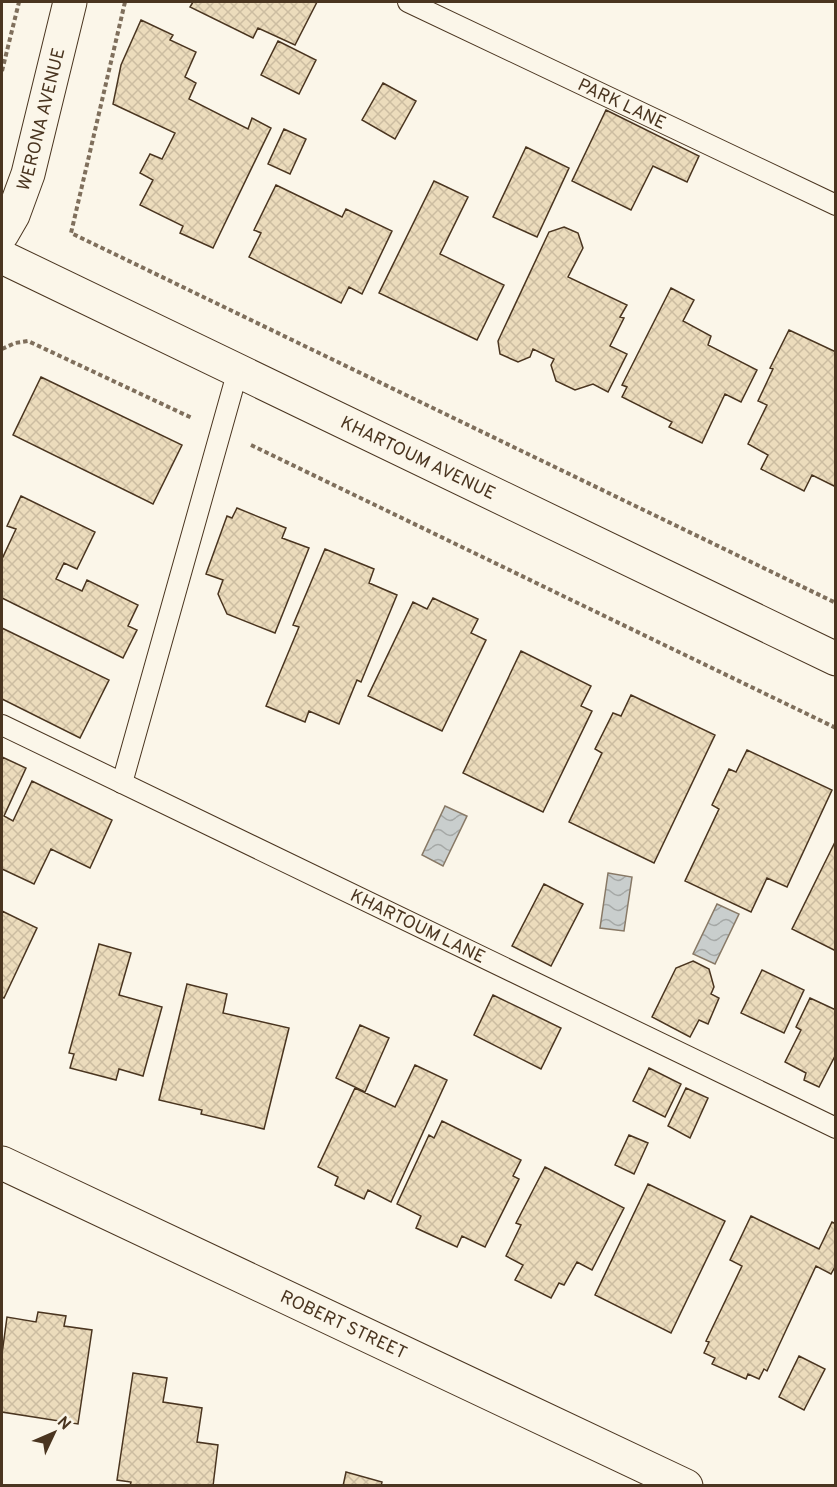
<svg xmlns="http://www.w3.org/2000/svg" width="837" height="1487" viewBox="0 0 837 1487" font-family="Overpass,sans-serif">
<defs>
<pattern id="water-waves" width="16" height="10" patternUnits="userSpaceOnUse" patternTransform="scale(1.5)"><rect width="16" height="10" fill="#c9cecd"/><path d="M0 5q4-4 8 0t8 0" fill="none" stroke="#a5a8a6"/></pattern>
<pattern id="building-cross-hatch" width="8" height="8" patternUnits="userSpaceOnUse" patternTransform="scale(1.5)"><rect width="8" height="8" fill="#ecdcbc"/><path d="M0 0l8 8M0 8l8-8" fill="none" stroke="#ccbda1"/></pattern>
</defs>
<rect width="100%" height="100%" fill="#fbf6e9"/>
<!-- water -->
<path fill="url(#water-waves)" stroke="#887966" stroke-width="1.5" d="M445,806L467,816L443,866L422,855Z
M608,873L632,877L624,931L600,928Z
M717,904L739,914L715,964L693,954Z"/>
<!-- building -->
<path fill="url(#building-cross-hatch)" stroke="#4a3520" stroke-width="1.5" d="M193,2H317L295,45L258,28L253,38L190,7Z
M141,20L173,35L170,40L196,52L185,77L196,83L189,99L248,129L252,118L271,128L213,248L180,233L183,226L140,205L153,180L140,173L150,154L162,159L175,133L113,104L121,65Z
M278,41L316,60L299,94L261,75Z
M383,83L416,101L395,139L362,120Z
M606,110L699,156L687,182L653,166L631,210L572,181Z
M284,129L306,139L290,174L268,164Z
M526,147L569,168L537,237L493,217Z
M434,181L468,197L440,254L504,285L477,340L379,293Z
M276,185L342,217L346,209L392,231L362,294L349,287L341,303L249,257L261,233L254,230Z
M564,227L578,233L583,248L568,277L627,305L620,317L624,318L610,346L627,354L608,392L593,384L575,390L556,381L551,365L554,359L533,349L530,357L518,362L500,354L498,341L549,232Z
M671,288L694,300L683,321L711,336L708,345L757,370L741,402L725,394L702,443L669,427L672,422L622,397L627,387L622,385Z
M789,330L836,352V483L834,486L812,475L804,491L761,469L768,455L748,444L767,405L758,401L773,369L770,368Z
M41,377L182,445L153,504L13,435Z
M21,496L95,532L77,569L64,563L56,579L82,591L87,580L138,605L128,626L137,630L123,658L2,598V559L16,529L7,526Z
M237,508L286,528L282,538L309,548L275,633L227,614L218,594L223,580L206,574L227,516L232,518Z
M325,549L374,569L369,583L397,595L361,682L357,680L339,724L309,711L305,722L266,706L299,627L293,625Z
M433,598L478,619L471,633L486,640L442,731L368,696L413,602L427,609Z
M2,628L109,680L80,738L2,699Z
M521,651L591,686L581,706L592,711L543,812L463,773Z
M631,695L715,735L654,863L569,822L602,753L595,749L613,713L621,716Z
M747,750L832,790L787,887L767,878L751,912L685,881L719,809L712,805L729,769L736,772Z
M2,757L26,768L4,816L13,821L32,781L112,820L90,868L51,849L34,884L2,869Z
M836,840V951L792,929Z
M544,884L583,904L551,966L512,946Z
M2,911L37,928L4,998L2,997Z
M99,944L131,953L119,995L162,1007L143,1076L119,1069L116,1080L70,1068L74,1054L69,1053Z
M693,961L709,969L714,987L711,994L719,998L708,1024L699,1020L690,1037L652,1017L676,968Z
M762,970L804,990L784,1033L741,1013Z
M187,984L227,994L223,1013L289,1028L264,1129L201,1114L202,1110L159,1100Z
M493,995L561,1028L541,1069L474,1035Z
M810,998L836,1010V1054L819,1087L804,1080L806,1073L785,1062L801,1030L796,1027Z
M360,1025L389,1038L365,1092L336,1078Z
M415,1065L447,1080L391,1202L368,1190L364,1199L335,1185L338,1177L318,1167L355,1088L395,1107Z
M649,1068L681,1084L665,1117L633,1101Z
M686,1088L708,1098L690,1138L668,1126Z
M442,1121L521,1160L513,1176L519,1179L485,1247L462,1236L457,1247L416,1228L421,1216L397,1204L429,1135L434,1138Z
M629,1135L648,1143L634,1174L615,1165Z
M545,1167L624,1208L592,1270L577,1262L564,1285L559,1283L551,1298L515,1280L523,1265L506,1256L521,1225L516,1223Z
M648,1184L725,1221L671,1333L595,1295Z
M751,1216L819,1249L832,1222L836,1224V1265L831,1274L816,1266L767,1371L764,1369L759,1379L748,1374L746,1379L712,1364L715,1358L704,1353L709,1342L706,1341L742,1266L730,1260Z
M38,1312L66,1316L64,1326L92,1330L78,1424L2,1412V1354L7,1317L36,1322Z
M799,1356L825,1369L804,1410L779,1397Z
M133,1373L167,1378L163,1402L202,1408L197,1442L218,1445L213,1486H130L131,1482L117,1480Z
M346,1472L382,1482L381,1486H343Z"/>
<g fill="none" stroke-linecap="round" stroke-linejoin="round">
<defs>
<g id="lane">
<path id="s1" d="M408,2L836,205"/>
<path id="s2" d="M2,725L836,1128"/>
<path d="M122,783L238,370"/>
</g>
<g id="street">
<path id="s3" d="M2,257L836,659"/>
<path id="s4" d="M2,1163L686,1486"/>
</g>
<g id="secondary">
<path id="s5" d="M2,234L13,215L28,174L70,2"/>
</g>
</defs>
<!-- lane casing -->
<use href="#lane" stroke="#4a3520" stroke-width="22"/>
<!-- street casing -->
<use href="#street" stroke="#4a3520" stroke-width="35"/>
<!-- secondary casing -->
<use href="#secondary" stroke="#4a3520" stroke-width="35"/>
<!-- path -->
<path stroke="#7f6f5c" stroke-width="4" stroke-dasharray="4.5 3" stroke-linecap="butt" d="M125,2L71,233L836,603
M2,71L19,2
M2,349L15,343L28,341L192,418
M251,445L836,728"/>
<!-- lane -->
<use href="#lane" stroke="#fbf6e9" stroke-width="20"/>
<!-- street -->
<use href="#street" stroke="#fbf6e9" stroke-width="33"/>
<!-- secondary -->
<use href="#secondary" stroke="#fbf6e9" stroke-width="33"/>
</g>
<g text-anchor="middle" stroke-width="4.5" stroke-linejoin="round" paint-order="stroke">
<!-- street labels -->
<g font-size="18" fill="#4a3520" stroke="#fbf6e9">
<text dy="6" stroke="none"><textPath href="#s1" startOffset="237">PARK LANE</textPath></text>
<text dy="6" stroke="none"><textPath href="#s5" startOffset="122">WERONA AVENUE</textPath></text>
<text dy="6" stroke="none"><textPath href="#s3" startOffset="462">KHARTOUM AVENUE</textPath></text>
<text dy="6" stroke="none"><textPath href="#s2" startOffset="462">KHARTOUM LANE</textPath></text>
<text dy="6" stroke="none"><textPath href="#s4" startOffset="378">ROBERT STREET</textPath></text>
</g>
</g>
<!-- border -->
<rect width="837" height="1487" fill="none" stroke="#4a3520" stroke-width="6"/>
<!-- north arrow -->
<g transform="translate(54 1433) rotate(46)" stroke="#fbf6e9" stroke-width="4.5" paint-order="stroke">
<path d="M0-4.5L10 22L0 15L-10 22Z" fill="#4a3520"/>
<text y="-9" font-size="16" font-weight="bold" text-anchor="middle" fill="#4a3520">N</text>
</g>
</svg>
